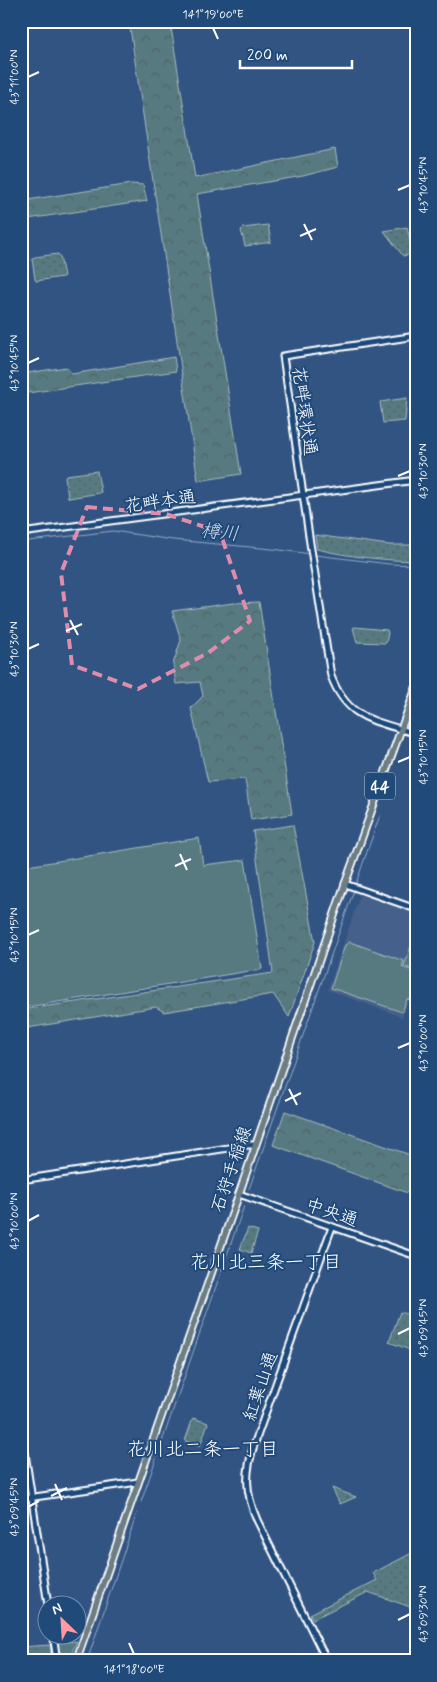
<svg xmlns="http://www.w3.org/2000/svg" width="437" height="1682" viewBox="0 0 437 1682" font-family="Mynerve,'Klee One',sans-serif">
<defs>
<pattern id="forest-crowns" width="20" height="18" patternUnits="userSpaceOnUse" patternTransform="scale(1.25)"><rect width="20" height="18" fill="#567a80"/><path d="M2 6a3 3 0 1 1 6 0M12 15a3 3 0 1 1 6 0" fill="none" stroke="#516366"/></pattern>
<pattern id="park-dots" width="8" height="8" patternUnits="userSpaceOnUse" patternTransform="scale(1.25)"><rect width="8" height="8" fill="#567a80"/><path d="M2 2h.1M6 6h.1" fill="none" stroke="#516366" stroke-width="1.8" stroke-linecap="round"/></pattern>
</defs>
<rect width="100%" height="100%" fill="#325482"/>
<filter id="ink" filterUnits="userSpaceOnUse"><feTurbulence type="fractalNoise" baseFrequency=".02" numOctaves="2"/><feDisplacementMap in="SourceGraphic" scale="10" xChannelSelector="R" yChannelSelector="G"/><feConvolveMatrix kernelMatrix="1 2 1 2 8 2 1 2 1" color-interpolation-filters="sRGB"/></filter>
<g filter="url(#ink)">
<!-- built -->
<path fill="#45608b" d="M360,895L416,913V1003L408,1001L402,1017L328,990Z"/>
<!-- forest -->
<path fill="url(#forest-crowns)" stroke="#aabcc0" d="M129,21H170L195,178L335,149L338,167L303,176L197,194L241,474L198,481Z
M131,184L143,185L147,201L21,220V201Z
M174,357L176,371L21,394V374L66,367L72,374Z
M259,602L292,814L251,820L245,779L208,782L191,708L203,696L200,682L176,684L173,664L181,640L172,611L234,603Z
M293,825L315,942L289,1017L273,994L164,1012L156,1007L21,1029V1010L273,973L253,831Z
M285,1111L416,1157V1196L273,1145Z
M77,1641L68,1661H62L57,1643Z
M50,1645L52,1661H21V1647Z"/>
<!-- park -->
<path fill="url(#park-dots)" stroke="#aabcc0" d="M268,225L271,242L245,246L241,230L243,228Z
M407,227L413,254L403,256L384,231Z
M58,254L60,257L64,276L62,277L36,281L35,279L32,259L35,257Z
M407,398L405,421L383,423L380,402Z
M97,471L101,492L100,493L69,498L68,497L65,477L66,475Z
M315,535L389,545H416V561C383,560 349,557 317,549Z
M355,627L387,630L388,633L386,643L357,642L353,628Z
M248,1228L258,1231L251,1253L240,1249Z
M400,1312L416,1317V1334L410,1350L389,1342Z
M193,1418L208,1423L200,1446L185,1441Z
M332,1488L356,1497L340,1504Z
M416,1551V1609L368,1592L313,1619L310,1614L377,1580L373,1573Z"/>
<!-- pitch -->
<path fill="#567a80" stroke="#aabcc0" d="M199,838L203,865L245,860L262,969L21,1008V867Z
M350,942L404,961L402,967L416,972V1002L407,999L402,1012L331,988L345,945Z
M411,946L416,947V971L404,966Z"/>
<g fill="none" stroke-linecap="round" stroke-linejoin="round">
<!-- stream -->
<path stroke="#91acc8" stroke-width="1" d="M21,542L113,531L173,540L272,549L311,554
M315,555L389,564L416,565
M355,886L380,815
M249,1189L354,890
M141,1502L244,1206
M87,1661L137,1513"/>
<defs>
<path id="secondary" d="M416,336L283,356L310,543L331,676C348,721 375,720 416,734
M21,533L416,480
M345,884L416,909
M21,1180L248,1145H255
M239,1194L416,1256
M21,1427L48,1605
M21,1499L138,1482
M53,1634L57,1661
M329,1661L322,1651L257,1520C245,1492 245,1473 254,1445L332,1227"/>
<path id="primary" d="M76,1661L239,1194L345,884L416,688"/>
</defs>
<!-- secondary casing -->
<use href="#secondary" stroke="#fff" stroke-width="9"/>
<!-- primary casing -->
<use href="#primary" stroke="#fff" stroke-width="9"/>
<!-- secondary -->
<use href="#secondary" stroke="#1f4a7a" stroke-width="5"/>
<!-- primary -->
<use href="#primary" stroke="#6c7e84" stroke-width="5.5"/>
</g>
</g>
<!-- marked area -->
<path fill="none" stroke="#e08cad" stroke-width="4" stroke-dasharray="10 6" stroke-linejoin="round" d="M87,507L166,514L220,532L250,621L208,653L138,689L72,665L61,573Z"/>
<!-- ticks -->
<path fill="none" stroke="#fff" stroke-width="2" d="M213,28L218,39M28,77L39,72M398,190L410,185M304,224L312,240M300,236L316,229M28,363L39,358M398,476L410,471M70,620L78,635M66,631L82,624M28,649L39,644M398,762L410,757M180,854L187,870M175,866L191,859M28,935L39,930M398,1048L410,1043M289,1089L297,1105M285,1101L301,1093M28,1221L39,1215M398,1334L410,1328M55,1484L62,1500M51,1496L67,1488M28,1507L39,1501M398,1620L410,1614M129,1643L134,1654"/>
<g text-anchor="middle" stroke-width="4" stroke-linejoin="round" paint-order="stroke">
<!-- shield labels -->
<rect fill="#1f4a7a" stroke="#bcc9d7" stroke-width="1" x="365" y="772.5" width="30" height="27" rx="4"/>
<g font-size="16" font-weight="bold" fill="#fff">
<text x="380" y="792">44</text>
</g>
<!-- street labels -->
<g font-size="18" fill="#fff" stroke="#1f4a7a">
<text transform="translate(305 411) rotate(82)" y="6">花畔環状通</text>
<text transform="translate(160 501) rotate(-8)" y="6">花畔本通</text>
<text transform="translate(231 1169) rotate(-71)" y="6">石狩手稲線</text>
<text transform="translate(332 1212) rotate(19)" y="6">中央通</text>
<text transform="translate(260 1386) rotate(-71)" y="6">紅葉山通</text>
</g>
<!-- water labels -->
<g font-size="19" font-style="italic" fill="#d1dce8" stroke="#1f4a7a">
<text transform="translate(220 531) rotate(6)" y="7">樽川</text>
</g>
<!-- neighbourhood labels -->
<g font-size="19" fill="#fff" stroke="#1f4a7a">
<text x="266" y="1268">花川北三条一丁目</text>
<text x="203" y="1455">花川北二条一丁目</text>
</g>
</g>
<!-- margin -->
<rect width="437" height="1682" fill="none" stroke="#1f4a7a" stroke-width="55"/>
<!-- north arrow -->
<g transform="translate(62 1620) rotate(335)"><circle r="24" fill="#1f4a7a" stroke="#7992af"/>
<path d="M0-4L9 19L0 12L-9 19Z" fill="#ff9aa2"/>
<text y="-8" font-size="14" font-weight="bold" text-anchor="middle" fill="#ffffff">N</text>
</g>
<!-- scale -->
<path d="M240 60v8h112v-8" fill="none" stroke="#ffffff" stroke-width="2.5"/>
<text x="247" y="60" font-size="15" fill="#ffffff" stroke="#1f4a7a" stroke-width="4" paint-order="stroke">200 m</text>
<rect x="28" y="28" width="382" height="1626" fill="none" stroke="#fff" stroke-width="2"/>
<g font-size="12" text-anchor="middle" fill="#fff">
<text x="213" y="18">141°19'00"E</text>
<text transform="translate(14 77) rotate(-90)" y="4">43°11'00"N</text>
<text transform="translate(423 185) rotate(-90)" y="4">43°10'45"N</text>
<text transform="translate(14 363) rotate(-90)" y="4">43°10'45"N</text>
<text transform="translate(423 471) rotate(-90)" y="4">43°10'30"N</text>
<text transform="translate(14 649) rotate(-90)" y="4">43°10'30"N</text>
<text transform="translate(423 757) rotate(-90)" y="4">43°10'15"N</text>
<text transform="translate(14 935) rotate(-90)" y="4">43°10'15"N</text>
<text transform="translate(423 1043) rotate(-90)" y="4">43°10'00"N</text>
<text transform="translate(14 1221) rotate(-90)" y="4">43°10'00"N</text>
<text transform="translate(423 1328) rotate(-90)" y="4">43°09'45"N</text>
<text transform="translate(14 1507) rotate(-90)" y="4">43°09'45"N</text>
<text transform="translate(423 1614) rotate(-90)" y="4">43°09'30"N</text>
<text x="134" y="1673">141°18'00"E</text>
</g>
</svg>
